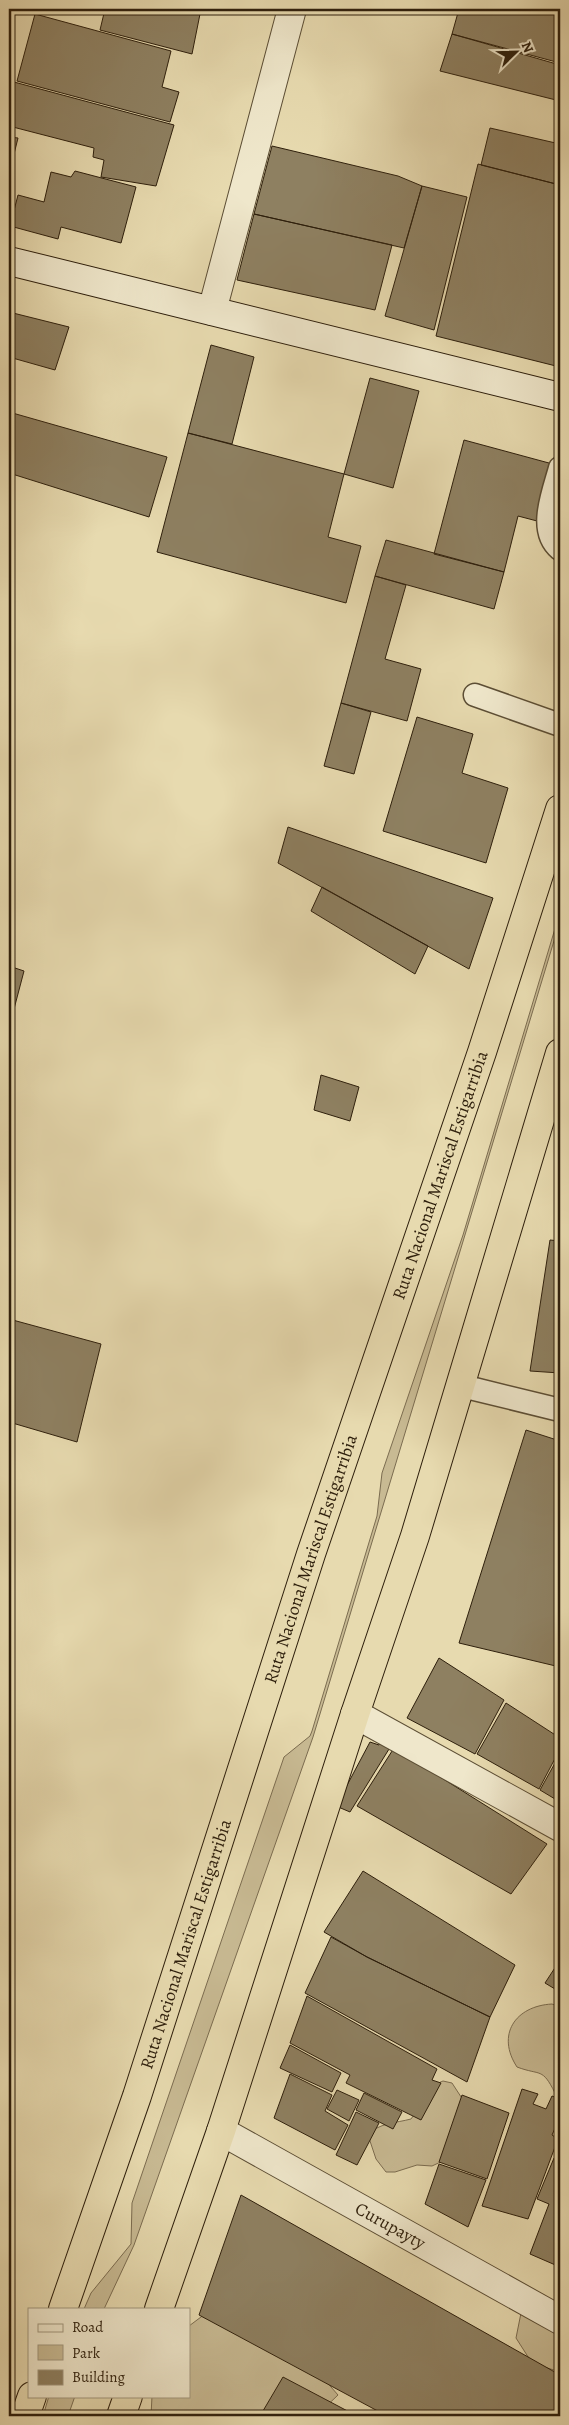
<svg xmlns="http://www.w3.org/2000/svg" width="569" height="2425" viewBox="0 0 569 2425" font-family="Alegreya,serif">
<rect width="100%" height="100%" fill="#e7daaf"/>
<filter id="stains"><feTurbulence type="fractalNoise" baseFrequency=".004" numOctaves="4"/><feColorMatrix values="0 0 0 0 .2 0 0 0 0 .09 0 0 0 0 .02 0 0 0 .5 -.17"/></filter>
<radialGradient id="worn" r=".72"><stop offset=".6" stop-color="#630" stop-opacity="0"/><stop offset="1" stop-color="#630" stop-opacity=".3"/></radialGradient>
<!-- green -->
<path fill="#c8ba93" stroke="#7b6c50" d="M560,912V921L313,1737L134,2245L104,2309H84L91,2293L131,2244L132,2203L284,1757L310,1736L312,1731L377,1516L382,1473L463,1235Z
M552,2004L560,2007V2092L555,2093C542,2067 541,2076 517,2067C496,2035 515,2006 552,2004Z
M443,2081L452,2083L465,2103L447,2159L432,2166L417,2165L395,2172H386L376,2159L368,2135C378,2123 396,2123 411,2119L436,2084Z
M522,2308L560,2310V2372L532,2363L516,2338Z
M205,2314L298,2349L338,2395L316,2416H151L152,2396H189V2326Z
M49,2396H75L68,2416H43Z"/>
<!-- building -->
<path fill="#8e8061" stroke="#2e1f0c" d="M105,9H201L192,54L100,30Z
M459,9H560V63L452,34Z
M35,14L171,51L162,87L179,92L170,122L17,81Z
M452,34L560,65V101L440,71Z
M14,82L174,125L156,186L101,177L104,160L93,157L94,148L9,126V101Z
M490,128L560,144V185L481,165Z
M9,137L18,138L13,158L9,157Z
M272,146L398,176L422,186L404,248L254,214Z
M478,164L560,185V367L436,336Z
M75,171L136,187L121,243L61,227L58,239L10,226L18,195L44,202L51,172L71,177Z
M422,186L467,197L434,330L385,316Z
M254,214L392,245L375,310L237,280Z
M9,312L69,327L55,370L9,357Z
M211,345L254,357L232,444L188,433Z
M370,378L419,391L393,488L344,474Z
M9,412L167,457L149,517L9,473Z
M188,433L344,474L328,537L361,546L346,603L157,552Z
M464,440L560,466V527L518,516L504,572L434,554Z
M386,540L504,572L494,609L375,576Z
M375,576L406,585L385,659L421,669L407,721L341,703Z
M341,703L371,712L354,774L324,766Z
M417,717L473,734L462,773L508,788L486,863L383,831Z
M288,827L493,898L469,969L278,863Z
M322,887L428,946L415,974L311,911Z
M9,966L24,971L9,1028Z
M321,1075L359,1087L350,1121L314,1110Z
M550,1240L560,1241V1373L530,1371Z
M9,1319L101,1344L77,1442L9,1422Z
M526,1430L560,1441V1667L459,1643Z
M439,1658L504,1700L475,1754L407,1718Z
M506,1703L560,1738V1749L539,1789L477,1754Z
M383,1735L394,1741L350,1812L336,1806L370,1742L379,1745Z
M394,1748L547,1844L511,1894L357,1806Z
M560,1754V1802L540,1790Z
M363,1871L515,1965L490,2017L367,1957L324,1932Z
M331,1937L367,1957L490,2017L467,2082L305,1993Z
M560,1960V1992L545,1983Z
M307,1996L437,2069L432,2080L441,2083L421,2120L346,2083L350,2075L290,2043Z
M290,2045L341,2073L332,2092L280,2068Z
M290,2074L332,2095L325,2111L348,2125L335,2150L274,2118Z
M522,2089L538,2094L533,2104L546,2109L552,2096L560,2099V2127L556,2126L552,2135L558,2139L528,2219L482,2206Z
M337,2090L359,2100L349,2121L327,2109Z
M364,2093L402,2112L393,2129L356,2110Z
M462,2095L509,2113L487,2179L439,2162Z
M356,2112L379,2123L357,2165L336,2155Z
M554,2158L560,2160V2267L530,2254L549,2204L537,2199Z
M439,2164L486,2180L468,2227L425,2204Z
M241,2195L560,2375V2416H387L199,2315Z
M283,2377L357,2416H260Z"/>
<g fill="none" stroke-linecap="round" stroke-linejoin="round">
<defs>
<path id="lane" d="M560,468C554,491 537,530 560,549
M475,695L560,725
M462,1386L560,1410"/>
<g id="street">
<path d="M212,311L292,9"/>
<path d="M355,1714L560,1827"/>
<path id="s1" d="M221,2131L560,2320"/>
</g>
<path id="secondary" d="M9,261L560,397"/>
<g id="highway">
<path id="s2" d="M63,2309L137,2096L311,1554L482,1052L560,809"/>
<path d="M159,2309L221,2131L355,1714L415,1536L560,1053"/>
<path d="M25,2416L32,2396"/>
<path d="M121,2416L128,2396"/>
</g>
</defs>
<!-- lane casing -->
<use href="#lane" stroke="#5c4e35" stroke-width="25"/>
<!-- street casing -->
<use href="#street" stroke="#5c4e35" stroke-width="30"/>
<!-- secondary casing -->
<use href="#secondary" stroke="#2e1f0c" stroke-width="30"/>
<!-- highway casing -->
<use href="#highway" stroke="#2e1f0c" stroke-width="30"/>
<!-- lane -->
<use href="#lane" stroke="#efe7cb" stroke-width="22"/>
<!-- street -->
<use href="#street" stroke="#efe7cb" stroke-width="28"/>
<!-- secondary -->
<use href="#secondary" stroke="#efe7cb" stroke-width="28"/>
<!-- highway -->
<use href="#highway" stroke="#e7daaf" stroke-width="28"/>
</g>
<g text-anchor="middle" stroke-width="4" stroke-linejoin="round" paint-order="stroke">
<!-- street labels -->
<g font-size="18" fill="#2e1f0c" stroke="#efe7cb">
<text dy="6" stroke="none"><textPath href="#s2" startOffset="1195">Ruta Nacional Mariscal Estigarribia</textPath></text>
<text dy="6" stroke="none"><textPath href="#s2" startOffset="790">Ruta Nacional Mariscal Estigarribia</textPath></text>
<text dy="6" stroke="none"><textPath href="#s2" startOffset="385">Ruta Nacional Mariscal Estigarribia</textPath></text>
<text dy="6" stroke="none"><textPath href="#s1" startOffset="194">Curupayty</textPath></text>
</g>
</g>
<!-- margin -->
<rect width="569" height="2425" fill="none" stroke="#e7daaf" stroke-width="30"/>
<rect x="10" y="10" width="549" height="2405" fill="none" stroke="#2e1f0c" stroke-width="2.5"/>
<rect x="15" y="15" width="539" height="2395" fill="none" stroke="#2e1f0c"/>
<!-- legend -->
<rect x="28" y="2308" width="162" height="90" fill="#efe7cb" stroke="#a2977f"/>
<rect x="38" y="2324" width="25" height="8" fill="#efe7cb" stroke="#a2977f"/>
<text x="72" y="2332" font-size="15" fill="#2e1f0c">Road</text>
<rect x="38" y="2345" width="25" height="15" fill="#c8ba93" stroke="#a2977f"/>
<text x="72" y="2358" font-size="15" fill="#2e1f0c">Park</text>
<rect x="38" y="2370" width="25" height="15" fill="#8e8061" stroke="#a2977f"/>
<text x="72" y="2382" font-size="15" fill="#2e1f0c">Building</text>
<!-- north arrow -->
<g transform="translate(516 52) rotate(67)" stroke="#efe7cb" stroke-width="4" paint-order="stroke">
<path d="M0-4L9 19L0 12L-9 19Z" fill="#2e1f0c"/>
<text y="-8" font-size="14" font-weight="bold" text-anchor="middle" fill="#2e1f0c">N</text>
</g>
<rect width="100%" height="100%" filter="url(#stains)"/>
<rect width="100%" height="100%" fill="url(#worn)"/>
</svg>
